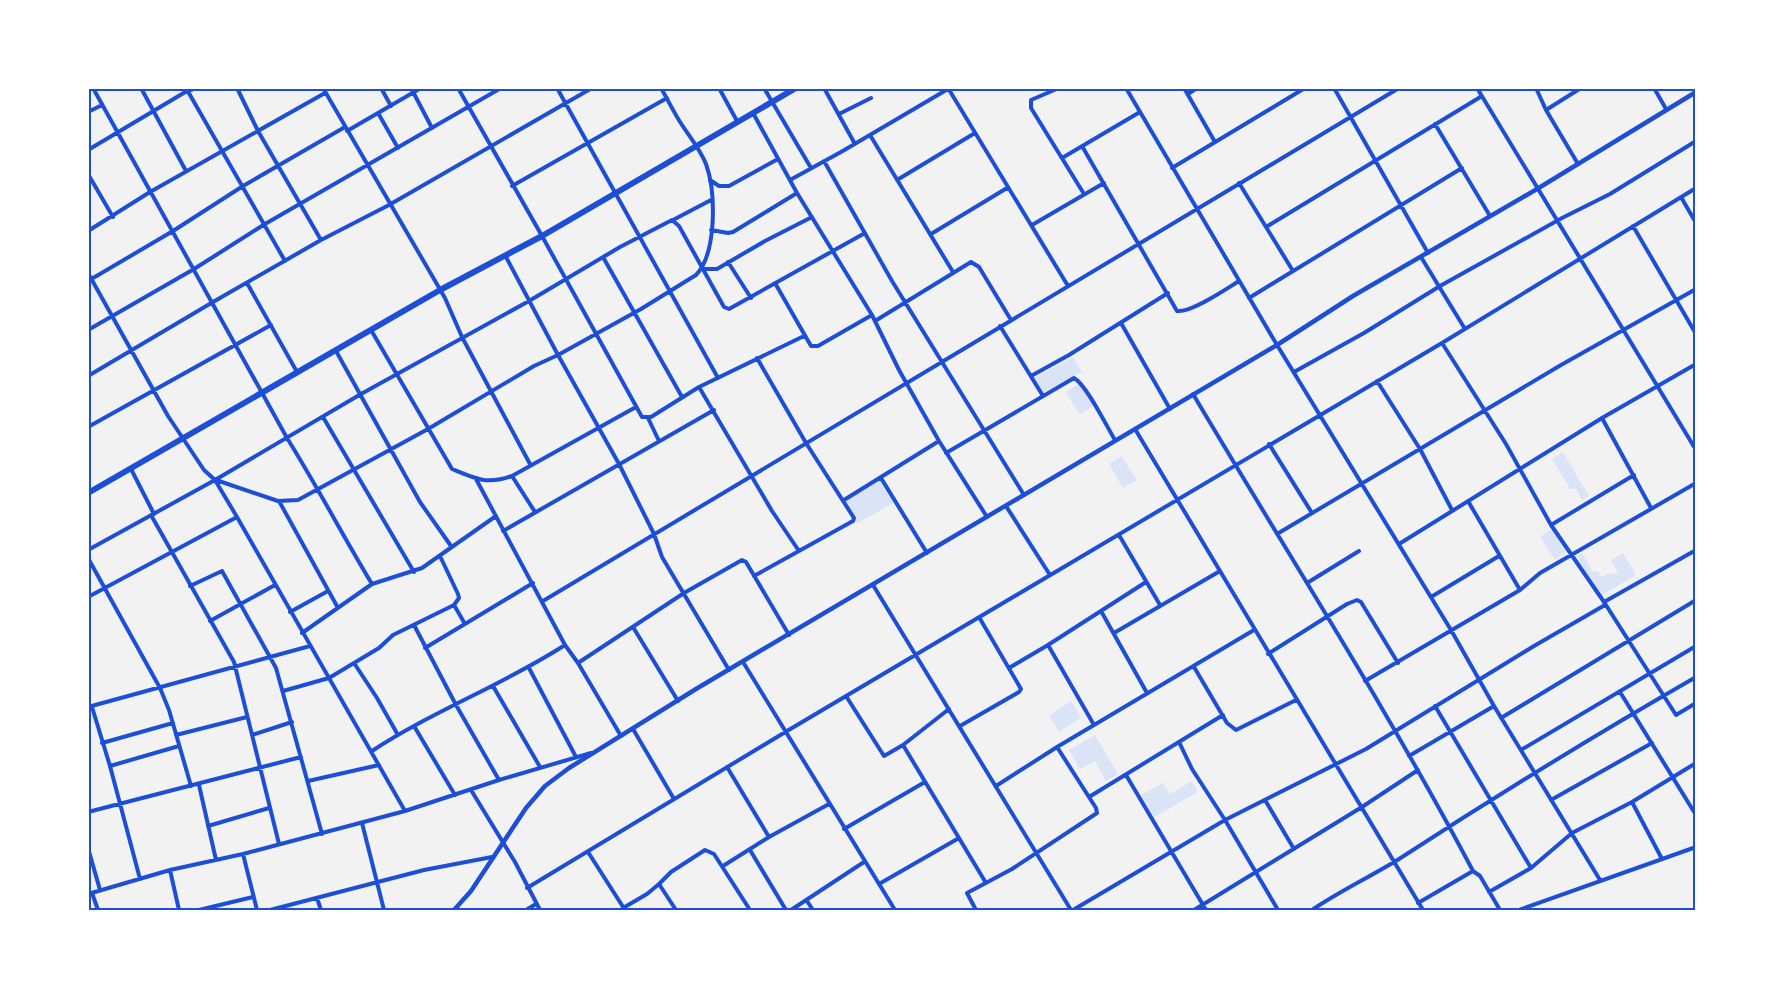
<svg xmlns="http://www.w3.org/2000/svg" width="1784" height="999" viewBox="0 0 1784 999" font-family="Barlow,sans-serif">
<rect width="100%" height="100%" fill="#f2f2f2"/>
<!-- green -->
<path fill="#dbe4f7" d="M1073,357L1082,372L1043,393L1034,378Z
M1079,384L1093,406L1080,415L1066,392Z
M1563,452L1589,496L1582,500L1576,489H1570L1552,459Z
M1121,456L1137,480L1123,488L1109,464Z
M879,478L895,502L858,523L845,501Z
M1551,529L1566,552L1555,560L1540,537Z
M1582,553L1593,572L1598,571L1601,577L1610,573L1613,575L1618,572L1611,560L1623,553L1636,575L1600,596L1577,556Z
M1071,701L1081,718L1059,732L1049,716Z
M1095,735L1118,774L1106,781L1095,761L1080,769L1069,750Z
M1192,781L1198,792L1154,817L1141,795L1163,783L1170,794Z"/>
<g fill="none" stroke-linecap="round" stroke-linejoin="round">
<!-- minor -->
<path stroke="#1d4ed8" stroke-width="4" d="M93,88L287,438C317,486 343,536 372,584
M141,88L186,171
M186,88L285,261
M237,88L258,131L321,240
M323,88L445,298L462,337L530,464
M381,88L391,106
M411,88L432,128
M458,88L542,236L642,417H651L699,387L804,336
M557,88L718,378
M719,88L737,121
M764,88L811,168
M824,88L855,144
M948,88L1068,286
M1059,88L1031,100V108L1084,194
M1126,88L1277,345L1451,630L1494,706L1600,880
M1184,88L1215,142
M1334,88L1428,253
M1477,88L1696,450
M1536,88L1546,110L1578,164
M1654,88L1666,109
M1188,94L1197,88
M1546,110L1581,88
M88,112L102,105
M378,113L398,148
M753,113L797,193L872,315L899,370L939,441L987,517
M839,114L871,98
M1435,124L1490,216
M347,131L421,88
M870,135L953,272
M1082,146L1177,311C1191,313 1226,289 1239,281
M88,150L187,91L197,88
M1062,158L1140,112
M824,161L892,281L1024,495
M1172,168L1305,88
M88,174L113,217
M710,180L719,186H729L778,159
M790,180L841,152L948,89
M897,180L975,133
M1239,183L1293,271
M512,186L667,98
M1681,197L1696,223
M673,220L711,200
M1032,225L1104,183
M1633,226L1696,334
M1266,227L1482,96
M711,230L728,233L733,232L797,193
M88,231L150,192L325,93
M931,234L1007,188
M505,255L558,355L619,464L654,534L662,557L729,670
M603,257L682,397
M1421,257L1465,329
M728,262L751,298
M702,269H717L765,241L812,217
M88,273L168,416L204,470L215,480L237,517L405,811
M88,281L173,231L243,186L345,127
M247,283L297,372
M775,283L811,346H818L872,315
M1249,298L1462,168
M875,321L971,262L979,267L1011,320
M1121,323L1170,409
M1000,326L1043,396
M88,330L194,269L265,224L501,88
M371,330L452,469C476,479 487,485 512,476L636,407
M1442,343L1506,444L1551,525L1604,602L1676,715L1696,703
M336,351L420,502L451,546
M1294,372L1364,333L1440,286L1562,218L1610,194L1696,141
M88,376L213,302L321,240L389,205L592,88
M1031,376L1069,355L1168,293
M1377,381L1420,449L1452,510
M699,387L772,511L799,551
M1193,394C1287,553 1387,708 1473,871
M323,417L414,572
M648,418L659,441
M1602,418L1651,508
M88,427L271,325
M1135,429L1423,910
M1269,444L1312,513
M946,453L1074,378C1086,384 1107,427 1115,440
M131,469L154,514
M512,476L535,512
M881,478L927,553
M476,479L565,645L578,663L621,736
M216,480L278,501L298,500L428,429L534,366L558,355L641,309L696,275C717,253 716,192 706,164C701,151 690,137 682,125C674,113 668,100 661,88
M844,500L939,441
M279,501L338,608
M1468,501L1520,590
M1006,506L1050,575
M151,515L234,662L279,844
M1551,525L1634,475
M503,531L714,410
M1277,534L1561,365L1696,289
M1119,535L1160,605
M1399,544L1602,418L1696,364
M88,550L215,480L361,394L529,301L620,247L672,220L679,226L724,307L729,309L865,233
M88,558L160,688L169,710L191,786
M754,576L853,521L854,518L806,443L757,358
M1307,583L1359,551
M873,585L1071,910
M190,586L222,571L276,668L322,834
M88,597L237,517
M1431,597L1499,556
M543,601L1399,88
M454,605L465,624
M1101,611L1147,693
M290,612L328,591
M210,621L275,585
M414,625L456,705L499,780
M633,627L678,701
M302,633L372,584L422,568L496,516
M1114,633L1220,571
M1048,645L1094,725
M425,648L533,583
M1268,654L1347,604L1357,600L1361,602L1398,663
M743,662L895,910
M354,663L377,698L398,735
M578,663L684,593L742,560L746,562L789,635
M1194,667L1227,723L1236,730L1296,700
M529,668L576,757
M1009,668L1048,645L1146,582
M1365,681L1520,590L1540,573L1696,483
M493,686L540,767
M283,691L329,678L379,648L393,635L454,605L459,598L458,594L440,556
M1620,692L1696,815
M846,696L884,756L903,745L949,709
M1435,706L1531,868
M88,707L310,646
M92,707L110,766L140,879
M1501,718L1696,600
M414,726L455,795
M960,726L1019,692L1021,689L979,617
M633,729L674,799
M176,735L247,717
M252,735L292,722
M1179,742L1192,769L1225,820L1278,910
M102,743L173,723
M903,745L986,883
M1521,750L1696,646
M372,751C433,711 503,685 565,645
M1409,756L1494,706
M110,766L179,746
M727,767L769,837
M1126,775L1206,910
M308,781L379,765
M199,785L216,860
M996,786L1057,747L1254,630
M471,790L515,862L540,910
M1089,797L1223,715
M1265,800L1294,849
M1551,800L1652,743
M1632,802L1662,859
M88,812L301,757
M362,823L384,910
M208,826L269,808
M844,829L925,782
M88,848L100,890
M750,850L786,910
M588,852L625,910
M243,854L257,910
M723,866L769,837L829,804
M170,870L179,910
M879,884L959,838
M527,888L787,731L1442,343L1696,188
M1489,892L1531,868L1572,833L1632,802L1696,763
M92,893L98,910
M88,894L170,870L243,854L405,811L499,780L591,753
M317,898L321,910
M807,901L813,910
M1418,903L1473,871L1480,876L1500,910
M623,908L647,894L659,884
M199,910L253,897
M270,910L424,870L492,857
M526,910L536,904
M676,910L659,884L671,872L705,850L714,854L750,910
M791,910L864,862
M976,910L967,893L1012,869L1097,813L1096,808L1057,747
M1073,910L1225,820L1366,749L1534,646L1605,605L1604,602L1696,550
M1194,910L1362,807L1418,770
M1312,910C1340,891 1370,877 1399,859C1496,796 1595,735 1696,677
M1519,910L1696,847"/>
<!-- tertiary -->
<path stroke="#1d4ed8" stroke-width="4.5" d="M454,910L471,891L526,808L545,786L569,768L696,689L1277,345L1353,296L1537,189L1696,92"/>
<!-- trunk -->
<path stroke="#1d4ed8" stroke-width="6" d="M88,493L440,290L542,236L796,88"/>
</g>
<!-- border -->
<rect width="1784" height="999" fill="none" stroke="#ffffff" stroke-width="180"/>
<rect x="90" y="90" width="1604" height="819" fill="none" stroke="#1d4ed8" stroke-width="2"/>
</svg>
